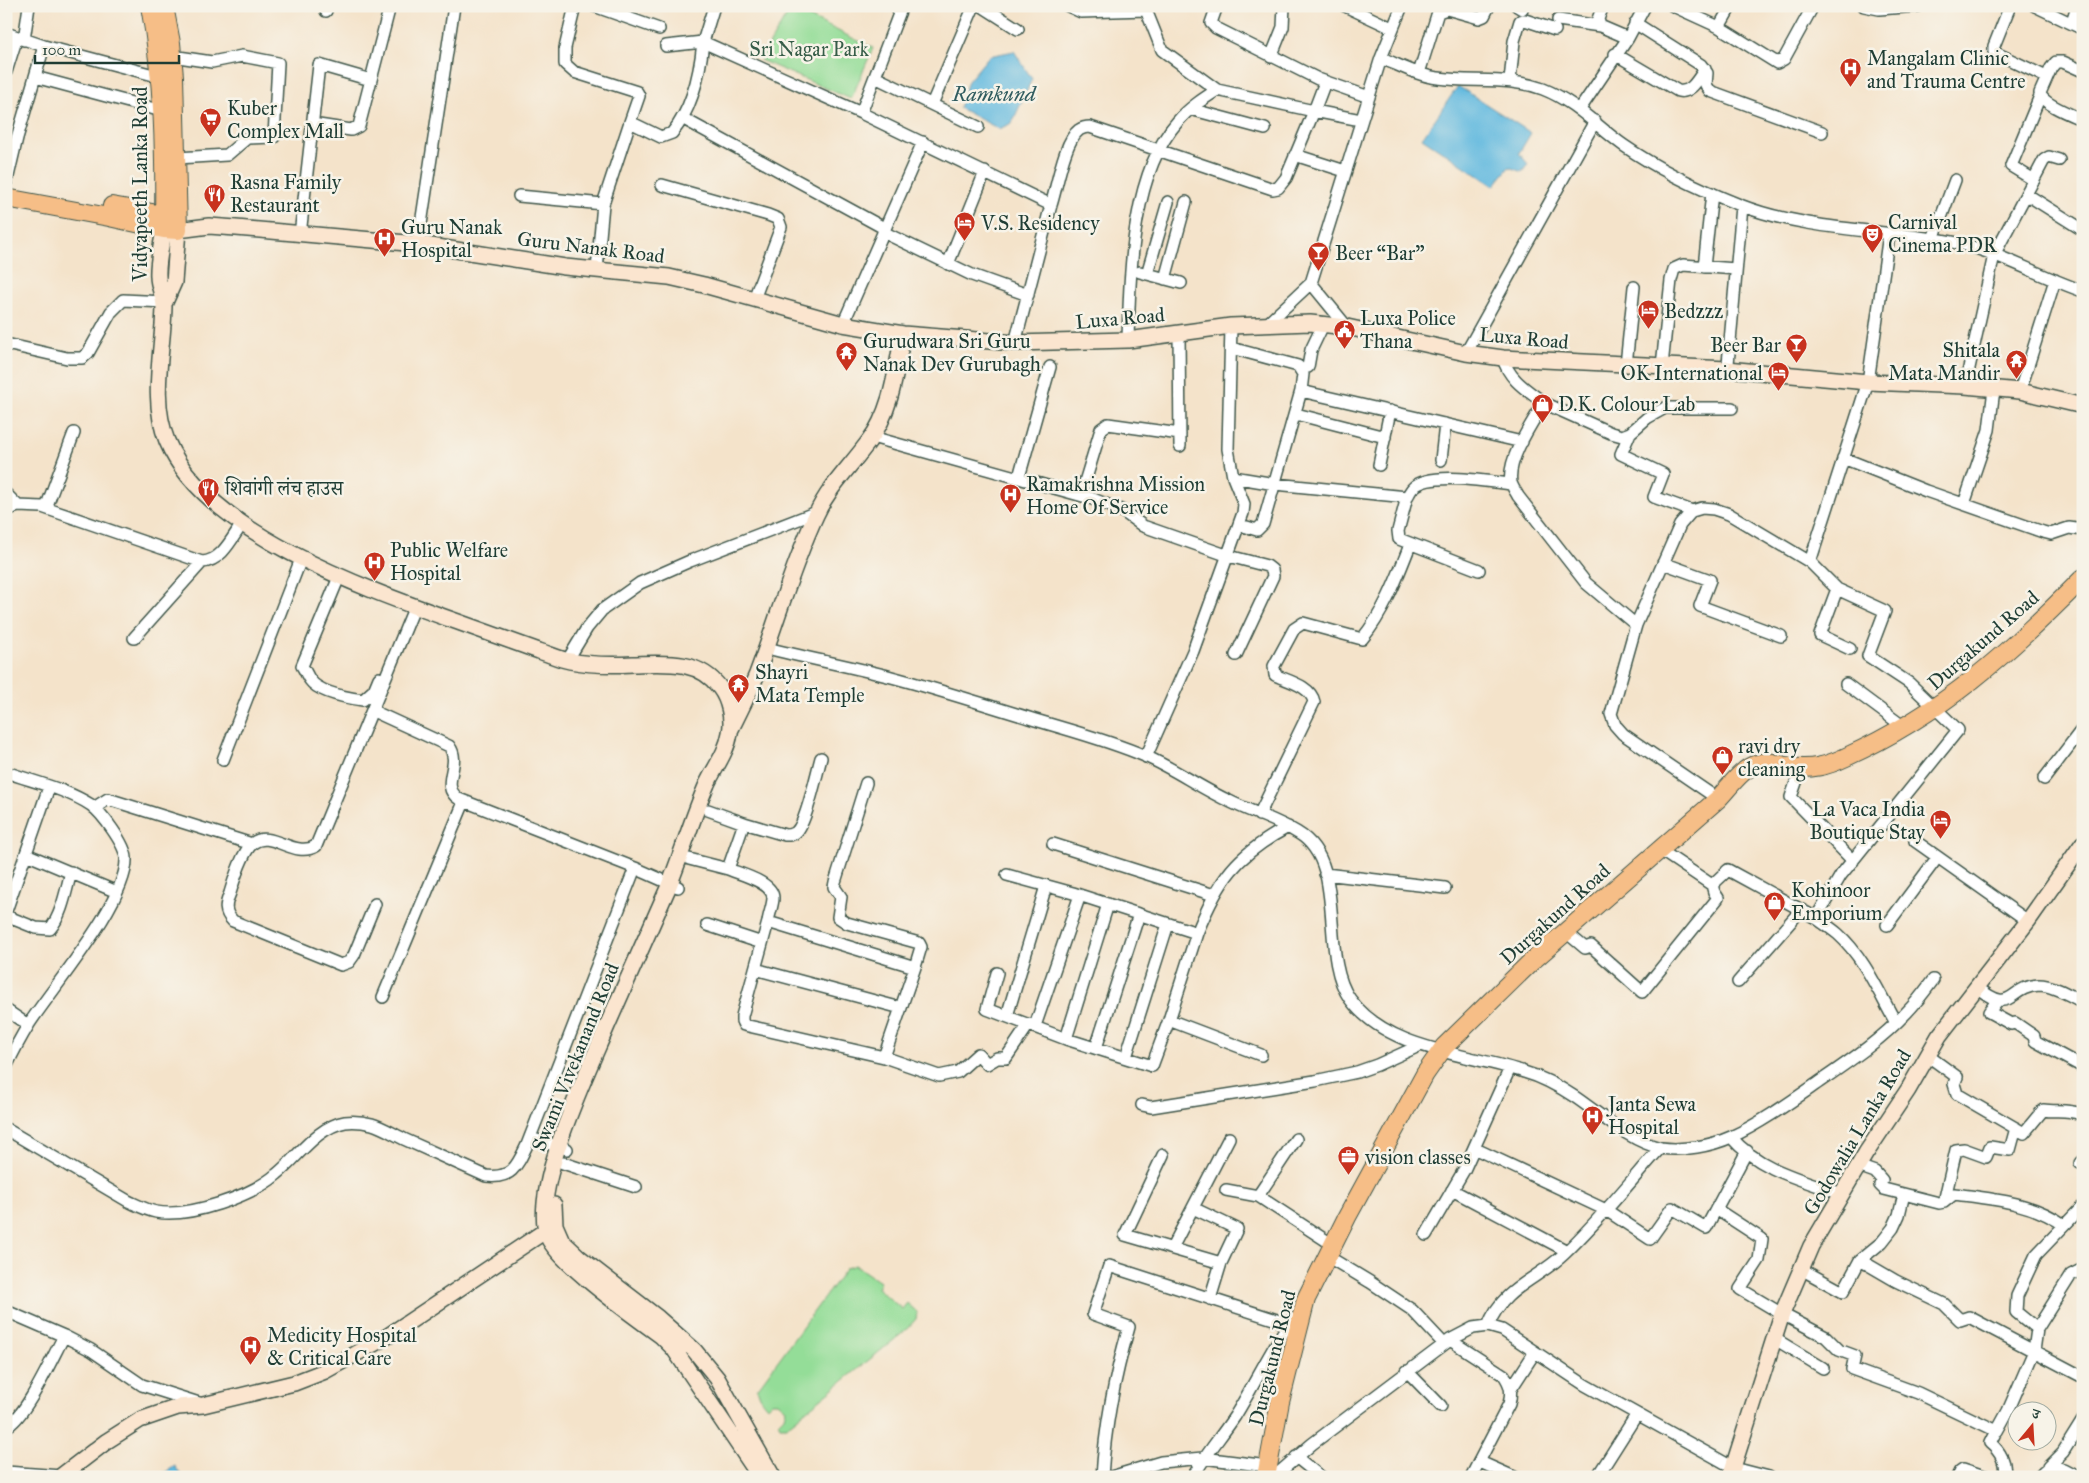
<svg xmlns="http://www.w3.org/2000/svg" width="2089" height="1483" viewBox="0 0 2089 1483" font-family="'IM FELL Great Primer','Noto Serif Devanagari',serif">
<rect width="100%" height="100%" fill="#f7f3e8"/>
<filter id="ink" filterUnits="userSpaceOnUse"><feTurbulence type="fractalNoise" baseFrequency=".02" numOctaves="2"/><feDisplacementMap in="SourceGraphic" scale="10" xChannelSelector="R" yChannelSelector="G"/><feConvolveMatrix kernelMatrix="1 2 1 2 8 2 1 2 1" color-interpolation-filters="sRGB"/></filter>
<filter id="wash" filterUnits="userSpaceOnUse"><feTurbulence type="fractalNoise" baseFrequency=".0096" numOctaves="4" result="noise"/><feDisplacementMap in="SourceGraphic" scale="20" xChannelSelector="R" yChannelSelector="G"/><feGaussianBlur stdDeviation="1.12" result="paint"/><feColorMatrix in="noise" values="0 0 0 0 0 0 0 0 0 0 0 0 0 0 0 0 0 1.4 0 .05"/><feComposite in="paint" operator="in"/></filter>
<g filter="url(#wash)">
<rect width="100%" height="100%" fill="#f4e3ca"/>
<!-- green -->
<path fill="#94dd98" stroke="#5a8d66" d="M791,8L873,48L851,99L760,60Z
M855,1265L880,1282L877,1288L902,1309L907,1303L917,1312L916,1319L905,1331L787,1426H780L778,1422L784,1416L786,1409L778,1402H772L767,1407L762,1401L757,1389L846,1268Z"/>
<!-- water -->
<path fill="#62b9df" stroke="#407b8a" d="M1014,51L1032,79L1012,123L999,129L959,108L968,81L989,56Z
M1458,86L1531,133L1519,153L1528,164L1522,172L1509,167L1494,186L1422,138Z
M175,1466L182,1477H158Z"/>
</g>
<g filter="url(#ink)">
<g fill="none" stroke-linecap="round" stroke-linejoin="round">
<defs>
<path id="street" d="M575,6L565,48V64L574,72L637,92L639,96L630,122
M594,6L659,29
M714,6L703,42L861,113L902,6
M982,6L1018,29
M1068,6L1081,12L1146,10L1162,50L1217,90
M1217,6L1211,23L1216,28L1318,79L1369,97
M1345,6L1392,28
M1517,6L1522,9
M1603,6L1598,19L1600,26L1628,38
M1673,6L1719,27
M1731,6L1719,27L1777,63L1784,59L1813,6
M1864,6L1879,9L1918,6
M2010,6L1994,46V52L2046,77
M2035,6L2083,29
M326,11L327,6
M1558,20L1600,26
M2072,22L2077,6
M1635,23L1701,65L1707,73L1706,85L1710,91L1822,132
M6,33L44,46L17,138L6,185
M24,40L29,6
M44,46L161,77
M1615,54L1678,91C1691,94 1698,79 1705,69
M172,56L212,62L242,56L278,63L274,137L247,138L227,155L177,158
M1271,57L1283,27L1284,6
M1381,58C1399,65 1419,76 1438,78C1473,83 1508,76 1543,89C1576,102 1595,125 1623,145C1659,170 1699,189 1740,205C1801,229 1877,230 1941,240C1991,247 2035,275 2083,291
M2083,71L2063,62H2056L2051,68L2040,93C2042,104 2072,115 2083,120
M6,72L17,37
M1419,73L1438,12L1447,9L1479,18L1484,16L1489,6
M35,77L162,111
M875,77L978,127
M1510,81L1514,41L1520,21L1525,20L1555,30
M932,104L974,6
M1190,109L1265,129
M1580,109L1628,38L1645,6
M861,113L1051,205L1015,343
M682,118L884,228
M312,124L351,130L359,126L390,6
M1295,155L1345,171
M2034,180L2011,166L2040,96
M662,185L768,215L778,219L781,227L754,299
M2026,194L2083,230
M519,196L603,204
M1051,205C1057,187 1064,141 1079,130C1082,128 1086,127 1090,127L1273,189L1278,188L1286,178L1314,111L1361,120
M883,232L972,275L1028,295
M300,235L319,65L371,80
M1933,239L1955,180
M418,244L454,6
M948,264L985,172
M1704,267L1712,193
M597,270L603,204L630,122L661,137L672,133C692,109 700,73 703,42L666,46
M1140,272L1181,283
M1147,274L1168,202
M1165,279L1186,202
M1311,283L1347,327
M843,324L923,142
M1267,324L1311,283L1381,58L1402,6
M1179,333L1180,446
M1128,340C1130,273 1131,174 1178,121C1189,108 1203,99 1217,90L1314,111L1325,82
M6,344L67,358H82L88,353L111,312L123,300L165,302
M1231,348L1298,366L1303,374L1301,391L1522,442
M1466,353L1595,121
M1503,358C1509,380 1527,390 1544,403C1532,423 1507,459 1511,482C1512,487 1516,492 1518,496L1586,583L1636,625L1611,714L1615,725L1623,734L1718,799
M1728,364L1742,206
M1626,365L1634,287
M1662,366L1671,280L1674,269L1683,265L1736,269
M1308,367L1311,350L1323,325
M1965,386L1994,255L2044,160L2049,157L2059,160
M2020,391L2055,280
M1544,403L1611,433L1622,436L1630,433L1647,418L1665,408H1732
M1296,414L1385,437
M1630,433L1621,454L1663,474L1654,497L1692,511
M872,437L1090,498L1121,510L1143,526L1229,556L1267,566L1272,570L1273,576L1236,655
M1843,458L1926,491L2043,532L2051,534L2069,528L2083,530
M1441,460L1445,424
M1379,465L1390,411
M1019,477L1050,367
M1233,477L1275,484L1407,497C1409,494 1411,489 1414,487C1430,471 1489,482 1511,484
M6,494L18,506
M1081,495L1101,429L1108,424L1180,434
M1407,497L1398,531L1399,539L1479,570
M1964,504L1989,430L1994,389
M46,508L74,433
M6,510L18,506L42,507L202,562C222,561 232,538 242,524
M1240,525L1257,530L1263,524L1301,391
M1810,562L1868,382L1889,234
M1663,563L1710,580L1700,606L1781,636
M339,577L302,666C305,670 307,676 310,680C319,693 349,698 363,700L374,690L379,678
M1837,589L1820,635L1850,649
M1636,625L1680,525L1692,511L1702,508L1714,509L1729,514L1810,562L1837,589L1885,611L1868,656L1909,683L1958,730L1841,875L1816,918C1823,923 1831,928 1838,934C1864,957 1879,993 1896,1023
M134,638L202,562
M767,648C810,659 855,667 899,679C943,691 986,705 1029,718C1068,730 1108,740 1145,756C1173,768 1199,787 1227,800C1250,812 1276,819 1298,833C1349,863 1318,954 1350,999C1388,1051 1467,1053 1524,1072C1542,1077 1560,1087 1575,1097C1600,1114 1631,1142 1661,1148C1683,1151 1711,1146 1731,1137C1763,1122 1793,1100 1822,1080C1851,1060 1882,1039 1906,1013C1916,1003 1925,991 1933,980
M567,661L587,628L602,610L640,583L690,561L817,512
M1846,684L1904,727
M373,711L449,746C463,764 438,785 459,799L635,868L678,887
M1146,757L1193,651L1243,513L1244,504L1233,477L1228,449L1231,326
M223,760L301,559
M1801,768L1791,797L1853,861
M6,772C34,782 66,789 91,805C102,813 125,844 126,858C128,900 53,987 29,1024C21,1037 13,1052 6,1067
M2044,779L2083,728
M866,783L835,882L834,887L841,897L838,917L847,923L919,943L921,947L915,967
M94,808L108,799L252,844
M708,810L744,823L728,869C740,874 773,882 773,898C773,905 769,914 768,922L915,967L884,1057L744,1025L742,1021V1016L755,969
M1259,815L1314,702C1311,686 1288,681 1275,675L1274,666L1294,629L1303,623L1362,639C1385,611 1397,578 1410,545
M744,823L785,835C790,835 793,835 796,832C806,824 817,772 821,758
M1915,841L2028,921
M1053,844L1214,895
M26,854L117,892
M689,859L728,869
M1325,874L1445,888
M1007,875L1073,893L1197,933C1219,879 1236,855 1288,827
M1712,885L1728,870L1816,918
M375,904L354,955L349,962L341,965L233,921C224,912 225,905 230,893C234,880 242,852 253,843C271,829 294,859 316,846L415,606
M6,911L49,787
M6,916L36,928L50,929C62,915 66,890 71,872
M768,922L755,969L901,1008
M707,925L762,943
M1887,925L1937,858
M1566,932L1585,948L1591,946L1642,992L1718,898L1714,892L1712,885L1660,850
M997,973L987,1009L1066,1039L1152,1066L1169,1020L1197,933
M1738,982L1801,910
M1977,987C2013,1017 2007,987 2039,985C2053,985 2071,996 2083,1002
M383,997L464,802
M1997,1001L1989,1012L2011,1024L2015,1023L2034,1036L2035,1041L2083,1067
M6,1010L28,1025
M1007,1016L1046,886
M1169,1020L1261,1055
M1035,1026L1080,895
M1066,1039L1108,904
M1096,1048L1139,914
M1927,1055L1957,1077L1954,1084L1957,1094L2024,1133L2043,1110C2056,1112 2068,1109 2080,1114L2083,1110
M884,1057L939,1076L958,1072L978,1054L987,1064L997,1058H1006L1029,1024
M1126,1057L1168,924
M1142,1105L1151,1107L1315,1081L1357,1072L1377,1065L1421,1045
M6,1129L128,1201C137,1205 146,1210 156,1212C189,1218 252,1196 277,1174C298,1157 317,1127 345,1122C353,1121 364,1122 372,1124C383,1127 395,1135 406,1140C433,1152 459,1164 486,1176C512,1179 517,1166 527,1145L635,868
M1731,1137C1759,1170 1803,1180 1842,1194
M530,1138L567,1149
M1296,1139L1258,1196L1333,1245
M1480,1151L1606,1210L1650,1239L1672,1208L1706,1228L1747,1151
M1163,1155L1125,1235L1221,1263L1210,1299
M563,1163L636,1187
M2080,1163L2083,1160
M1858,1166L1875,1172L1882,1180L1880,1185L1884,1189L1939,1203L1944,1202L1954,1194C1992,1199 2032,1202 2064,1225
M1226,1190L1258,1196
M1452,1190L1567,1251
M1944,1202L1956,1150L1964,1149L1986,1157L1990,1147L2010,1150L2016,1128
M1193,1208L1237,1229L1221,1263
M1716,1209L1762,1239L1759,1260L1740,1289L1782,1314L1826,1337L1839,1350L1855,1356L1852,1369L1918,1393L1997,1431L2008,1411L2034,1351L2037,1329L2071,1275L2083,1269
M1426,1235L1464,1170L1510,1068
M1172,1248L1229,1138
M1327,1256L1370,1282L1412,1310L1444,1344
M1860,1260L1896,1281L1944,1304L1960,1320L1969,1317L2083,1377
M1801,1269L1843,1292L1860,1260L1882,1242L1893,1228L1899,1215L1904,1194
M6,1311L64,1336L91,1350L142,1385L202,1404
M1488,1326C1503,1287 1537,1280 1564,1254C1599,1221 1629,1183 1660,1148
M2037,1329L2016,1312L2017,1296L2036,1255L2083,1206
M1775,1339L1823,1368
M1450,1340L1504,1375C1511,1385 1512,1392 1509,1404L1471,1477
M1407,1371L1441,1406
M1511,1389L1535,1352
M6,1427C25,1419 53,1356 64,1336
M1996,1431L1990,1443C2000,1451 2008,1464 2003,1477
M1296,1457L1321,1477
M1480,1462L1514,1477
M2048,1467L2063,1452L2083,1420
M6,1472L61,1476
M1102,1477C1105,1426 1115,1375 1129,1327L1093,1314L1109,1266L1289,1324
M1111,1477L1161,1462L1203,1458L1268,1466
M1193,1477C1205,1455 1221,1437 1235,1416C1255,1384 1270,1350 1292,1319
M1274,1477L1312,1444L1450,1340L1473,1328L1488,1326L1502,1330L1585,1385L1734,1468L1769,1477
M1597,1477L1637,1414
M1957,1477L1960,1471L1963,1469L1987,1477
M2039,1477C2053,1460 2061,1469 2078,1477"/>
<path id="secondary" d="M164,229C162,244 157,261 158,276C158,287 164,296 164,307C163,351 150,399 167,441C207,537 380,594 472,627C494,635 517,643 539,651C549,654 559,659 570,661C590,665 612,665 633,664C665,663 699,659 720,688C729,700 733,719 730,733C727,752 715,767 707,784C692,818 682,854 668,888C648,934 627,980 607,1026C588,1071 529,1192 548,1237C559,1263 635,1317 661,1336L674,1349L760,1477
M165,302L174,282L178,230L209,226L236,228L418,244L565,267L669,277L704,285L843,324L903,334L1015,343L1128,340L1231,326L1310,323L1347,327L1466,353L1503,358L1727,369L1868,382L1965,386L2020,391L2083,406
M731,729C740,711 749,693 757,674C777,621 792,566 816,515C829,486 851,466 869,441C892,411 896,369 903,334
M554,1205L555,1225L562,1241L580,1258L658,1318L694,1350L717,1378L773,1477
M60,1477L107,1441L140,1420L178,1407L203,1405L294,1383L325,1371L388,1336L545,1231
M1730,1477L1782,1314L1811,1246L1866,1153L1908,1090L1939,1036L2028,921L2083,843"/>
<path id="primary" d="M150,6C164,80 165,155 164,229
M6,198L109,217L164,229L178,230L174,77L171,43L164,6
M112,206L175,217
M1266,1477L1280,1402L1306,1299L1347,1217L1425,1074L1444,1047L1530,963L1718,799C1729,788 1742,768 1757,764C1769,760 1780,765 1791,767C1811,770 1827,766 1846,757C1943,713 2009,653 2083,578"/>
</defs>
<!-- street casing -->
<use href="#street" stroke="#3f564a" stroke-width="14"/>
<!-- secondary casing -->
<use href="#secondary" stroke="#3f564a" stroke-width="18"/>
<!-- primary casing -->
<use href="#primary" stroke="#3f564a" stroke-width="20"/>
<!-- street -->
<use href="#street" stroke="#fff" stroke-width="11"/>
<!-- secondary -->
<use href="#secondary" stroke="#fbe5cf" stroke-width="15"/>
<!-- primary -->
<use href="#primary" stroke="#f6be87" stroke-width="18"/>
</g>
</g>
<!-- icons -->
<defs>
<symbol id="hospital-pin" viewBox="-11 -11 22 30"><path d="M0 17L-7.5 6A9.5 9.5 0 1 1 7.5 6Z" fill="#c8321e" stroke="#f7f3e8"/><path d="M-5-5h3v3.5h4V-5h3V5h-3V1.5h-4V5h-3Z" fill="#fff"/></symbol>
<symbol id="supermarket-pin" viewBox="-11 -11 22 30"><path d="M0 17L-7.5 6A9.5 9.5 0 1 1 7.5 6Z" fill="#c8321e" stroke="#f7f3e8"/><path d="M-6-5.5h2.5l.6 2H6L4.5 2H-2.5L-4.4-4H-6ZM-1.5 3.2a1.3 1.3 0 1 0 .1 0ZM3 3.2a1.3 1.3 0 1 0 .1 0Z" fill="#fff"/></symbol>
<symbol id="restaurant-pin" viewBox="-11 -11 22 30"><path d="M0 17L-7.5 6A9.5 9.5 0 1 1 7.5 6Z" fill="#c8321e" stroke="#f7f3e8"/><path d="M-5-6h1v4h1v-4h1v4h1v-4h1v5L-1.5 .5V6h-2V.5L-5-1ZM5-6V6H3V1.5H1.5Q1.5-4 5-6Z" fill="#fff"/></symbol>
<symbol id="hotel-pin" viewBox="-11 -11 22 30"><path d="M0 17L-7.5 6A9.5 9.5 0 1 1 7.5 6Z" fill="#c8321e" stroke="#f7f3e8"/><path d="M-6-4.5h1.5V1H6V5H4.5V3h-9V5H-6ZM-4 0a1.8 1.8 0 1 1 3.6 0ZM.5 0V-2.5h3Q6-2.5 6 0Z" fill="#fff"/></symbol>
<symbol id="theatre-pin" viewBox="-11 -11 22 30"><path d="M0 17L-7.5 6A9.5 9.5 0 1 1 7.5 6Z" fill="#c8321e" stroke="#f7f3e8"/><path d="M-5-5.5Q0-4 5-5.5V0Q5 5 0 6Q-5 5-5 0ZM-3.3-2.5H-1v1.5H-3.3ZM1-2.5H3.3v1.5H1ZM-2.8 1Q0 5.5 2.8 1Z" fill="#fff"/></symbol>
<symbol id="bar-pin" viewBox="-11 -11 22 30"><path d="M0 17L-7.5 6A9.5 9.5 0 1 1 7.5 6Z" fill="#c8321e" stroke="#f7f3e8"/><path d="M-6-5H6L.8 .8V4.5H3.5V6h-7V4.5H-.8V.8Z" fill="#fff"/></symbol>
<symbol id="civic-pin" viewBox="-11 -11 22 30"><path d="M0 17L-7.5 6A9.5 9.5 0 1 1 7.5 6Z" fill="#c8321e" stroke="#f7f3e8"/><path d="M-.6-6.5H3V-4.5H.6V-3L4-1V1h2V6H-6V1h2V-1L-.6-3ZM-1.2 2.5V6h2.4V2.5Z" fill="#fff"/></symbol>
<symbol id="temple-pin" viewBox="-11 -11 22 30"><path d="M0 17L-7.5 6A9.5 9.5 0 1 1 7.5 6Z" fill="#c8321e" stroke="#f7f3e8"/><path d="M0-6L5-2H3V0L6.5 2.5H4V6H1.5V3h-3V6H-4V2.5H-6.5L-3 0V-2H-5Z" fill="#fff"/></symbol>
<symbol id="shop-pin" viewBox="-11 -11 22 30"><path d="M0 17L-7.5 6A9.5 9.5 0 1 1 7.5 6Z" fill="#c8321e" stroke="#f7f3e8"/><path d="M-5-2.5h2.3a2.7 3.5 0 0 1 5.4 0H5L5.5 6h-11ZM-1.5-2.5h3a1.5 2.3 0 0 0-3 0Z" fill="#fff"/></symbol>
<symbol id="office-pin" viewBox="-11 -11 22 30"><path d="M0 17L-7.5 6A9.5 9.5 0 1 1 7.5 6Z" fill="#c8321e" stroke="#f7f3e8"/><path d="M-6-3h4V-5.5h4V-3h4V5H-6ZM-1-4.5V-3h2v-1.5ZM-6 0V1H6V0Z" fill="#fff"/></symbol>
</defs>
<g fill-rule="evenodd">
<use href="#hospital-pin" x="1838" y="56" width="25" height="34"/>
<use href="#supermarket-pin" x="198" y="106" width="25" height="34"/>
<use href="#restaurant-pin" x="202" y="182" width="25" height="34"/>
<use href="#hotel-pin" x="952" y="210" width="25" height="34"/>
<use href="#theatre-pin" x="1860" y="222" width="25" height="34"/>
<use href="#hospital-pin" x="372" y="226" width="25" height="34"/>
<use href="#bar-pin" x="1306" y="240" width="25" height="34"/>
<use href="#hotel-pin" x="1636" y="298" width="25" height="34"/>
<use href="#civic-pin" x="1332" y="318" width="25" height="34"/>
<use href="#bar-pin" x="1784" y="332" width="25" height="34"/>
<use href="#temple-pin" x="834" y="340" width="25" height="34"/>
<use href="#temple-pin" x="2004" y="348" width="25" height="34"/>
<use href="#hotel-pin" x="1766" y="360" width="25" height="34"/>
<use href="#shop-pin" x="1530" y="392" width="25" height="34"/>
<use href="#restaurant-pin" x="196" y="476" width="25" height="34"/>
<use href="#hospital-pin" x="998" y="482" width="25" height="34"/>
<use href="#hospital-pin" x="362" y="550" width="25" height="34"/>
<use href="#temple-pin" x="726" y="672" width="25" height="34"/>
<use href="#shop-pin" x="1710" y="744" width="25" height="34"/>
<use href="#hotel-pin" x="1928" y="808" width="25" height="34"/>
<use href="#shop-pin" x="1762" y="890" width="25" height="34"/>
<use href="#hospital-pin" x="1580" y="1104" width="25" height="34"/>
<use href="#office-pin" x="1336" y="1144" width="25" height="34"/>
<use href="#hospital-pin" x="238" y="1334" width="25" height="34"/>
</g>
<g text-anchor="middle" stroke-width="5" stroke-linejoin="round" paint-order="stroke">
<!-- park labels -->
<g font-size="20" fill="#365d48" stroke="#f7f3e8">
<text x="809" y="56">Sri Nagar Park</text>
</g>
<!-- poi labels -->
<g font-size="20" fill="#1f3d34" stroke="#f7f3e8" text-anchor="start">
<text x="1867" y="65">Mangalam Clinic<tspan x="1867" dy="23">and Trauma Centre</tspan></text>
<text x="227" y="115">Kuber<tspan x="227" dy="23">Complex Mall</tspan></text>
<text x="230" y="189">Rasna Family<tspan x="230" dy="23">Restaurant</tspan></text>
<text x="1888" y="229">Carnival<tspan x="1888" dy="23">Cinema PDR</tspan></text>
<text x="981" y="230">V.S. Residency</text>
<text x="401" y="234">Guru Nanak<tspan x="401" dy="23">Hospital</tspan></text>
<text x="1335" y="260">Beer “Bar”</text>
<text x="1664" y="318">Bedzzz</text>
<text x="1360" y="325">Luxa Police<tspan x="1360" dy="23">Thana</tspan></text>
<text x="863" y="348">Gurudwara Sri Guru<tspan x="863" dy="23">Nanak Dev Gurubagh</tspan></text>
<text x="1781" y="352" text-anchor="end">Beer Bar</text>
<text x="2000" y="357" text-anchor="end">Shitala<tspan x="2000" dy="23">Mata Mandir</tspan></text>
<text x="1763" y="380" text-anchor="end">OK International</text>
<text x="1558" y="411">D.K. Colour Lab</text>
<text x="1026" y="491">Ramakrishna Mission<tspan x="1026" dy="23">Home Of Service</tspan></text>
<text x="225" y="495">शिवांगी लंच हाउस</text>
<text x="390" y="557">Public Welfare<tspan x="390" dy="23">Hospital</tspan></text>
<text x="755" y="679">Shayri<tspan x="755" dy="23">Mata Temple</tspan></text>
<text x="1738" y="753">ravi dry<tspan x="1738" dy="23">cleaning</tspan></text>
<text x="1925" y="816" text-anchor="end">La Vaca India<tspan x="1925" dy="23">Boutique Stay</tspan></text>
<text x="1791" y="897">Kohinoor<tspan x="1791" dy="23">Emporium</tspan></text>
<text x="1608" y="1111">Janta Sewa<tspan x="1608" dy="23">Hospital</tspan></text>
<text x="1365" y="1164">vision classes</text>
<text x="267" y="1342">Medicity Hospital<tspan x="267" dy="23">&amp; Critical Care</tspan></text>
</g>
<!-- street labels -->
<g font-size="20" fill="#1f3d34" stroke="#f7f3e8">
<text transform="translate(140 184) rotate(-90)" y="7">Vidyapeeth Lanka Road</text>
<text transform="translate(591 247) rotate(7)" y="7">Guru Nanak Road</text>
<text transform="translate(1120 318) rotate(-5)" y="7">Luxa Road</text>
<text transform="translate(1524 338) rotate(5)" y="7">Luxa Road</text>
<text transform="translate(1983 640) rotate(-41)" y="7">Durgakund Road</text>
<text transform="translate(1555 914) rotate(-42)" y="7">Durgakund Road</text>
<text transform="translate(575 1057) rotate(-68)" y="7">Swami Vivekanand Road</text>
<text transform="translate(1857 1132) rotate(-59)" y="7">Godowalia Lanka Road</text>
<text transform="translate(1272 1358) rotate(-76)" y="7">Durgakund Road</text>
</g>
<!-- water labels -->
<g font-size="21" font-style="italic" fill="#305c5f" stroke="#f7f3e8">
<text x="994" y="101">Ramkund</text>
</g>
</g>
<!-- margin -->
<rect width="2089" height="1483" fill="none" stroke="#f7f3e8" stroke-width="25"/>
<!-- north arrow -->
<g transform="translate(2032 1426) rotate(18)"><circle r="24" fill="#f7f3e8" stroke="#a1aaa0"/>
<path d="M0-4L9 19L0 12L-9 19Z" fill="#c8321e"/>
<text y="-8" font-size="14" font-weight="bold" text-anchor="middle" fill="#1f3d34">उ</text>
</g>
<!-- scale -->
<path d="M35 55v8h144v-8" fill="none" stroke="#1f3d34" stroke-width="2.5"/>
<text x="42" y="55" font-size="15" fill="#1f3d34" stroke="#f7f3e8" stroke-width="4" paint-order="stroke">100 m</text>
</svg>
